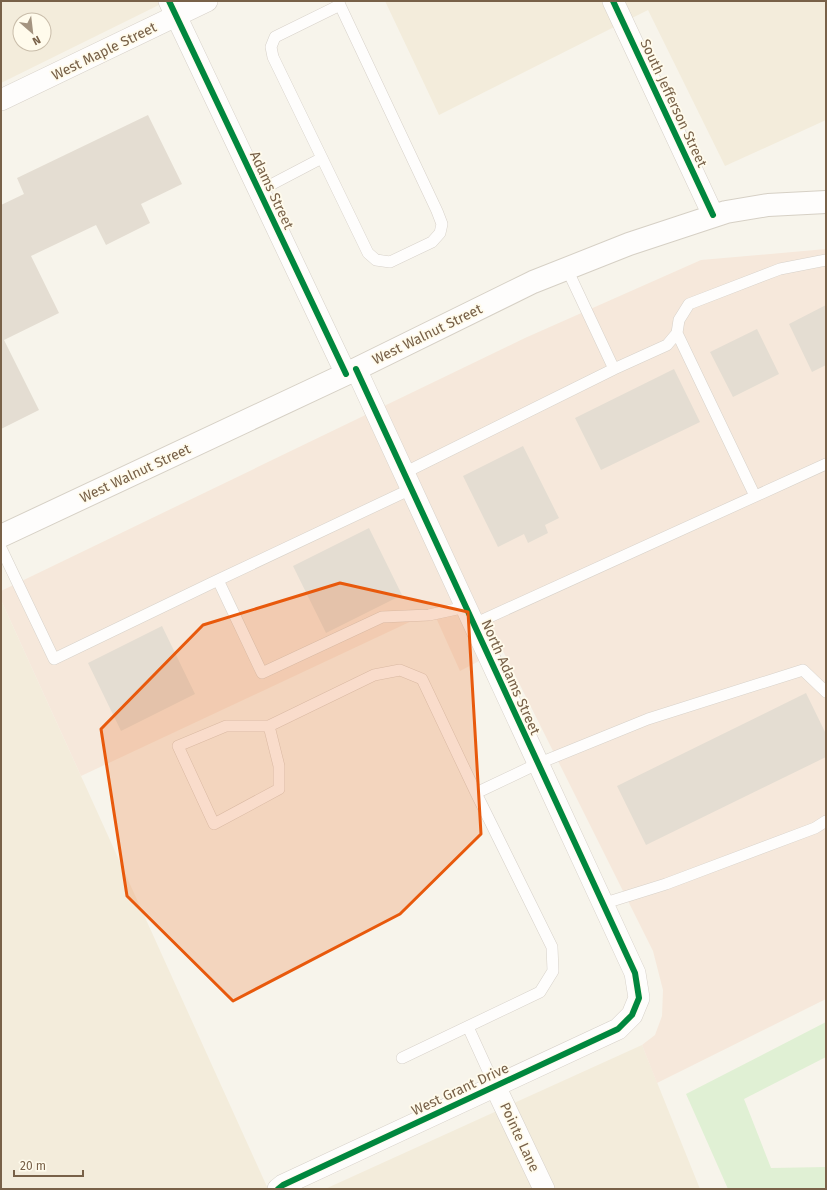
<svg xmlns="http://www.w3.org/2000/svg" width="827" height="1190" viewBox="0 0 827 1190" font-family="'Fira Sans',sans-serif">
<rect width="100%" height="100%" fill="#f7f4eb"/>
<!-- residential -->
<path fill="#f3ecdb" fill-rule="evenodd" d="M1,1H167L1,83ZM20,20H44V44H20Z
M385,1H826V120L725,166L648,10L439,115Z
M1,600L81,776L268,1189H1Z
M642,1045L700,1189H325Z"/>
<!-- commercial -->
<path fill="#f6e8db" d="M826,249V999L657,1083L642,1045L655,1035L662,1016L663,990L653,951L502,649L460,671L433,611L81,776L1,600V591L525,338L701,260Z"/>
<!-- green -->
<path fill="#e0f0d4" d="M826,1022V1057L744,1099L771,1168L826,1167V1189H728L686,1094Z"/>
<!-- building -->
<path fill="#e4ddd2" d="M148,115L182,184L141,204L150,223L106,245L96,225L31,256L59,313L4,340L39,410L1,429V205L24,194L17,178Z
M826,305V365L812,372L789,324Z
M757,329L779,374L733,397L710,352Z
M674,369L700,422L601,470L575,418Z
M523,446L559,518L545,525L548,533L528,543L524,534L498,547L463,476Z
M369,528L402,595L326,633L293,566Z
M162,626L195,694L121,731L88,663Z
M806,693L826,734V757L646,845L617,786Z"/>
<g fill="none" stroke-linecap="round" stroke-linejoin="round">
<defs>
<path id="lane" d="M338,1L437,211L442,224L440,233L432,242L390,262L376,260L368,253L273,57L271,47L275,37L340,5
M259,191L322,158
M677,333L755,496
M614,369L667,345L677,333L679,320L689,304L780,269L826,260
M404,473L614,369L567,269
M411,489L218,580L262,673L382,617L429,615L466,607
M1,548L54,659L218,580
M474,624L826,464
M269,726L279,766V789L214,824L178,746L226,726H269L374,675L400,670L422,679L476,793L552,947L553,971L540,992L402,1058
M476,793L537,764L648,719L803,670L826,692
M602,904L666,884L815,828L826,821
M468,1027L495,1086"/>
<path id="street" d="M169,1L346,374
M613,1L713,215
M1,100L207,1
M495,1086L544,1189
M278,1189L283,1185L618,1029L632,1015L639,998L635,973L356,369"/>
<path id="secondary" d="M1,536L346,374L533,282L629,244L726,212L768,205L826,202"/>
</defs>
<!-- lane casing -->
<use href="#lane" stroke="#d7d1c9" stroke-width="12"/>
<!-- street casing -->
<use href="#street" stroke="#d7d1c9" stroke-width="22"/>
<!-- secondary casing -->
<use href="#secondary" stroke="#d6d0c5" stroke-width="24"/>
<!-- lane -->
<use href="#lane" stroke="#fefdfc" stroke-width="11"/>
<!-- street -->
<use href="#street" stroke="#fefdfc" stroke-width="21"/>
<!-- secondary -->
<use href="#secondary" stroke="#fefdfc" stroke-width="22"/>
<defs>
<path id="cycleway" d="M169,1L346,374
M613,1L713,215
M278,1189L283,1185L618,1029L632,1015L639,998L635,973L356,369"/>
</defs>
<!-- cycleway casing -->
<use href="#cycleway" stroke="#fffbec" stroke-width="8"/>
<!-- cycleway -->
<use href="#cycleway" stroke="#00873e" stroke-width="6"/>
</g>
<!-- marked area -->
<path fill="#e8590c" fill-opacity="0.2" stroke="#e8590c" stroke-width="3" stroke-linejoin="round" d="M340,583L468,612L481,834L400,914L233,1001L127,896L101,729L203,625Z"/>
<g text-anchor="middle" stroke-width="3.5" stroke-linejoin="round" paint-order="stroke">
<!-- street labels -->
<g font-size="14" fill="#786148" stroke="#fffbec">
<text transform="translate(104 51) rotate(-26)" y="5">West Maple Street</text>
<text transform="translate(674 103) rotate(65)" y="5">South Jefferson Street</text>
<text transform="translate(272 190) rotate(65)" y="5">Adams Street</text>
<text transform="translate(427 334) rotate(-26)" y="5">West Walnut Street</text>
<text transform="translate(135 473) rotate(-25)" y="5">West Walnut Street</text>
<text transform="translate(511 677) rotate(66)" y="5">North Adams Street</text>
<text transform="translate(460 1089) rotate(-25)" y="5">West Grant Drive</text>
<text transform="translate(520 1137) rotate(65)" y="5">Pointe Lane</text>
</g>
</g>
<!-- border -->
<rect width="827" height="1190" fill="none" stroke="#786148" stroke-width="4"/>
<!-- north arrow -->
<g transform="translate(32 32) rotate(152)"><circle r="19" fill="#fffbec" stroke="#c9bdaa"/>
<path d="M0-3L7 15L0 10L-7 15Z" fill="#a49481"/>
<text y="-6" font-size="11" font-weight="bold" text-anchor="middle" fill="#786148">N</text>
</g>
<!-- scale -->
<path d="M14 1170v6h69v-6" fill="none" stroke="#786148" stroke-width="2"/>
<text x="20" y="1170" font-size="12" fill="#786148" stroke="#fffbec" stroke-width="3" paint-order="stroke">20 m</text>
</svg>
